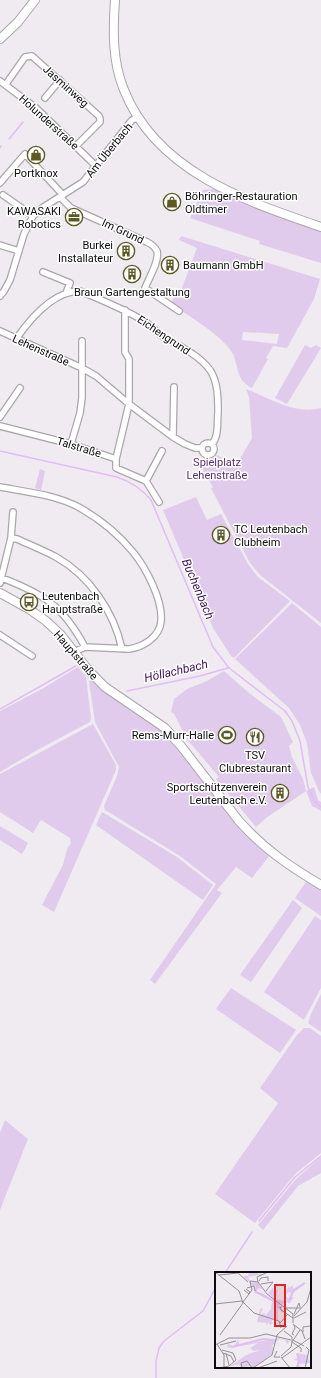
<svg xmlns="http://www.w3.org/2000/svg" width="321" height="1378" viewBox="0 0 321 1378" font-family="Roboto,sans-serif">
<rect width="100%" height="100%" fill="#efebf1"/>
<!-- green -->
<path fill="#e1cbec" fill-rule="evenodd" d="M217,189L267,212L321,231V263L259,244L260,241L190,218L203,190Z
M181,236L320,279L314,299L287,348L273,346L266,358L268,359L252,388C236,380 239,368 233,354C223,336 189,316 171,304L176,292L180,293L197,248L179,240ZM243,332L279,334L277,344L242,340Z
M305,345L311,348L316,345L321,348L287,404L275,398Z
M246,389C270,398 294,415 321,408V623L260,575L250,563L211,488L213,487L198,462L214,454L237,464L252,438L249,397Z
M40,469L45,471L41,490L35,488Z
M196,497L207,520L221,514L248,564L258,577L290,601L234,658L231,656L213,628L163,510Z
M292,603L321,627V794L319,791L311,773L307,743L300,725L289,708L235,659Z
M78,667L86,677L91,718L90,722L39,749L0,772V711L42,689Z
M224,671L249,693L281,717L293,742L289,746L292,757L303,779L306,791L314,787L318,800L321,802V811L312,806L306,791L266,818L256,827L216,779L219,777L187,739L174,714L171,712L174,699L187,689L207,681Z
M90,680H93L150,720L172,739L225,809L247,836L270,855L252,878L236,867L217,890L222,893L155,984L150,980L216,884L180,856L105,810L104,806L117,776L119,767L95,722L89,682Z
M93,724L116,765V770L54,912L42,905L63,865L67,849L71,843L70,838L41,820L33,833L0,812V774Z
M102,812L177,857L213,885L203,900L96,825Z
M0,826L28,843L22,854L0,840Z
M308,879L321,887V916L295,898Z
M293,900L302,908L251,982L240,975Z
M315,916L321,920V988L304,1020L264,992Z
M231,988L296,1030L280,1053L216,1009Z
M321,994V1032L308,1023L311,1014Z
M304,1028H310L321,1036V1153L295,1174L255,1223L215,1194L278,1103L260,1088L297,1035Z
M5,1120L28,1139L0,1210V1133Z
M321,1157V1173L298,1186L263,1230L258,1225L296,1179Z"/>
<g fill="none" stroke-linecap="round" stroke-linejoin="round">
<!-- stream -->
<path stroke="#e2bdf4" stroke-width="1.5" d="M9,139L23,122
M0,148L1,146
M0,451L117,477C132,482 141,489 151,500L213,647L229,668L285,711L292,721L300,741L308,787L315,802L321,807
M127,691L200,676L228,668
M0,709L76,666
M259,1221L295,1177L321,1156
M225,1273L252,1232
M156,1378V1361L159,1348L164,1341L203,1311L216,1287"/>
<defs>
<path id="street" d="M0,81L36,108L96,166
M6,84L25,57L32,56L99,116L100,119V122L76,146
M45,98L60,80
M0,183L25,154L63,195
M3,195L33,216
M60,197L71,208L147,242C151,244 155,247 157,251C160,260 148,280 145,288L179,311
M0,245L19,251
M43,272L70,283L66,293
M0,296L4,291L10,280L24,234L33,216L42,208L83,182L132,120L138,118
M0,331L82,368L96,376L129,404L173,437L185,444L195,448H202
M16,339C30,319 54,291 80,291C102,300 124,309 144,321C152,326 157,333 165,338C181,347 199,355 210,370C218,382 218,398 218,412C217,423 219,436 212,444
M0,417L20,388
M0,426L71,444L116,459V468L146,481L159,502
M173,437L174,387
M202 449a6 6 0 1 1 12 0a6 6 0 1 1-12 0Z
M71,444L80,413L82,398V341
M116,459L129,404V359L125,352V310
M146,481L162,451
M0,487C27,492 58,495 82,509C101,520 119,535 133,552C146,568 163,600 161,621C160,637 143,647 129,649L85,647L74,652
M11,538L17,539C30,545 43,550 56,557C90,576 114,612 122,649
M2,578C44,594 63,606 85,647
M0,583L11,538L13,512
M0,635L32,656"/>
<path id="secondary" d="M115,0C113,30 112,61 124,90C156,171 245,201 321,227
M0,39L18,22L35,0
M0,593L29,609L46,621L61,635L89,671L105,687L165,728L181,746L239,821C264,849 289,866 321,885"/>
</defs>
<!-- street casing -->
<use href="#street" stroke="#aaa6ac" stroke-width="8"/>
<!-- secondary casing -->
<use href="#secondary" stroke="#aaa6ac" stroke-width="10"/>
<!-- street -->
<use href="#street" stroke="#fff" stroke-width="5.5"/>
<!-- secondary -->
<use href="#secondary" stroke="#fff" stroke-width="8"/>
</g>
<!-- icons -->
<defs>
<symbol id="shop-ring" viewBox="-11 -11 22 22"><circle r="9.5" fill="#fff" stroke="#5d5925" stroke-width="1.5"/><path d="M-5-2.5h2.3a2.7 3.5 0 0 1 5.4 0H5L5.5 6h-11ZM-1.5-2.5h3a1.5 2.3 0 0 0-3 0Z" fill="#5d5925"/></symbol>
<symbol id="office-ring" viewBox="-11 -11 22 22"><circle r="9.5" fill="#fff" stroke="#5d5925" stroke-width="1.5"/><path d="M-6-3h4V-5.5h4V-3h4V5H-6ZM-1-4.5V-3h2v-1.5ZM-6 0V1H6V0Z" fill="#5d5925"/></symbol>
<symbol id="building-ring" viewBox="-11 -11 22 22"><circle r="9.5" fill="#fff" stroke="#5d5925" stroke-width="1.5"/><path d="M-4-6H4V6H1V3H-1V6H-4ZM-2.5-4.3h1.7v1.8h-1.7ZM.8-4.3h1.7v1.8H.8ZM-2.5-1h1.7V.8h-1.7ZM.8-1h1.7V.8H.8Z" fill="#5d5925"/></symbol>
<symbol id="bus-ring" viewBox="-11 -11 22 22"><circle r="9.5" fill="#fff" stroke="#5d5925" stroke-width="1.5"/><path d="M-5-6H5V4H4V6H2V4H-2V6H-4V4H-5ZM-3.5-4V0h7V-4ZM-3.5 1.2v1.5H-2V1.2ZM2 1.2v1.5H3.5V1.2Z" fill="#5d5925"/></symbol>
<symbol id="stadium-ring" viewBox="-11 -11 22 22"><circle r="9.5" fill="#fff" stroke="#5d5925" stroke-width="1.5"/><path d="M0-5a6.5 5 0 1 0 0 10a6.5 5 0 1 0 0-10ZM-3.5-1.8h7v3.6h-7Z" fill="#5d5925"/></symbol>
<symbol id="restaurant-ring" viewBox="-11 -11 22 22"><circle r="9.5" fill="#fff" stroke="#5d5925" stroke-width="1.5"/><path d="M-5-6h1v4h1v-4h1v4h1v-4h1v5L-1.5 .5V6h-2V.5L-5-1ZM5-6V6H3V1.5H1.5Q1.5-4 5-6Z" fill="#5d5925"/></symbol>
</defs>
<g fill-rule="evenodd">
<use href="#shop-ring" x="26" y="145" width="20" height="20"/>
<use href="#shop-ring" x="162" y="192" width="20" height="20"/>
<use href="#office-ring" x="64" y="207" width="20" height="20"/>
<use href="#building-ring" x="116" y="241" width="20" height="20"/>
<use href="#building-ring" x="160" y="255" width="20" height="20"/>
<use href="#building-ring" x="122" y="264" width="20" height="20"/>
<use href="#building-ring" x="211" y="525" width="20" height="20"/>
<use href="#bus-ring" x="19" y="592" width="20" height="20"/>
<use href="#stadium-ring" x="217" y="725" width="20" height="20"/>
<use href="#restaurant-ring" x="245" y="727" width="20" height="20"/>
<use href="#building-ring" x="270" y="783" width="20" height="20"/>
</g>
<g text-anchor="middle" stroke-width="3" stroke-linejoin="round" paint-order="stroke">
<!-- street labels -->
<g font-size="11" fill="#0c0b0d" stroke="#fff">
<text transform="translate(66 86) rotate(42)" y="4">Jasminweg</text>
<text transform="translate(49 122) rotate(42)" y="4">Holunderstraße</text>
<text transform="translate(109 150) rotate(-51)" y="4">Am Überbach</text>
<text transform="translate(123 231) rotate(25)" y="4">Im Grund</text>
<text transform="translate(164 335) rotate(34)" y="4">Eichengrund</text>
<text transform="translate(41 350) rotate(24)" y="4">Lehenstraße</text>
<text transform="translate(79 447) rotate(17)" y="4">Talstraße</text>
<text transform="translate(76 655) rotate(49)" y="4">Hauptstraße</text>
</g>
<!-- poi labels -->
<g font-size="11" fill="#0c0b0d" stroke="#fff" text-anchor="start">
<text x="36" y="177" text-anchor="middle">Portknox</text>
<text x="185" y="200">Böhringer-Restauration<tspan x="185" dy="13">Oldtimer</tspan></text>
<text x="61" y="215" text-anchor="end">KAWASAKI<tspan x="61" dy="13">Robotics</tspan></text>
<text x="113" y="249" text-anchor="end">Burkei<tspan x="113" dy="13">Installateur</tspan></text>
<text x="183" y="269">Baumann GmbH</text>
<text x="132" y="296" text-anchor="middle">Braun Gartengestaltung</text>
<text x="234" y="533">TC Leutenbach<tspan x="234" dy="13">Clubheim</tspan></text>
<text x="42" y="600">Leutenbach<tspan x="42" dy="13">Hauptstraße</tspan></text>
<text x="214" y="739" text-anchor="end">Rems-Murr-Halle</text>
<text x="255" y="759" text-anchor="middle">TSV<tspan x="255" dy="13">Clubrestaurant</tspan></text>
<text x="267" y="791" text-anchor="end">Sportschützenverein<tspan x="267" dy="13">Leutenbach e.V.</tspan></text>
</g>
<!-- park labels -->
<g font-size="11" fill="#5b2e6f" stroke="#fff">
<text x="217" y="466">Spielplatz<tspan x="217" dy="13">Lehenstraße</tspan></text>
</g>
<!-- water labels -->
<g font-size="12" font-style="italic" fill="#401252" stroke="#fff">
<text transform="translate(198 589) rotate(67)" y="4">Buchenbach</text>
<text transform="translate(176 671) rotate(-13)" y="4">Höllachbach</text>
</g>
</g>
<!-- overview -->
<g transform="translate(215 1272)">
<rect width="96" height="96" fill="#efebf1"/>
<path d="M34,0L47,2L45,6L44,3L33,5L35,10L44,11L47,17L42,16L41,20H43L49,22L54,26L56,24L51,19L53,21L58,16L59,19L63,18L60,28L56,24L54,26L56,27L57,28L59,29L60,30L65,25L63,27L67,29L68,27V29H72L71,24L74,27L76,21L73,20L74,24L71,19L74,13V16L78,13V17L84,13L81,16L89,10V13L78,21L76,25H79L74,32L73,30L63,34V49L59,47L56,50L59,51L55,53L53,50L52,54L51,51L42,50L45,37L48,36L45,43L50,41V44L56,37L57,29L39,20L41,14H38L28,4H33ZM64,66L75,69L72,72L70,68L64,67L56,75H59L57,82L38,96L35,94L26,96L24,92L14,95L31,83L45,78L39,79L35,76L43,71L15,76L12,75L13,72L19,74L23,68L25,73ZM82,77V81L92,83L95,91L83,92L87,96H81L84,89L78,88L83,86L82,82Z" fill="#e1cbec"/>
<path fill="none" stroke="#e2bdf4" stroke-width="2" d="M42,11L41,20L59,29L68,40M74,28L79,18L90,11M17,75L48,67L58,68M82,82L84,88L82,96"/>
<path fill="none" stroke="#949196" stroke-width="1" d="M0,0L24,19L28,31M22,0L33,10M4,3L23,1M44,9L46,6L53,5V9M43,10L52,22L78,42V51M43,10L42,5L53,0M46,12L58,10L51,19M32,16L39,14L40,19M29,18L34,22L35,20L31,17M28,30L39,41L64,49L66,56M28,30L37,18L35,9L43,10M0,32L27,29M67,35H65L66,38L78,46M71,36H86M79,42L84,31L85,35M79,44L92,30L96,16M79,46L91,40M65,51L73,42M78,52L87,59L90,67M85,58L77,70L86,76V80M88,60V55L95,54M5,63L28,31M79,63L77,62L80,56L79,53M78,68L89,74M2,72L9,83V96M0,73L14,66H35L51,62L76,68M5,73L21,69M7,78L18,81L21,88M62,79L59,85H65M8,81L16,84L19,90M11,81L14,93M66,84L76,75L77,70V65L69,59M66,85L75,96M67,86L96,65M4,96L14,94L21,88M27,96L26,91L32,89L37,96M38,96L57,83L62,63L72,54M43,96L62,89M90,96L94,78L91,75"/>
<path fill="#d62828" fill-opacity="0.15" stroke="#d62828" stroke-width="2" d="M60,13H70V54H60Z"/>
<rect width="96" height="96" fill="none" stroke="#0c0b0d" stroke-width="2"/>
</g>
</svg>
